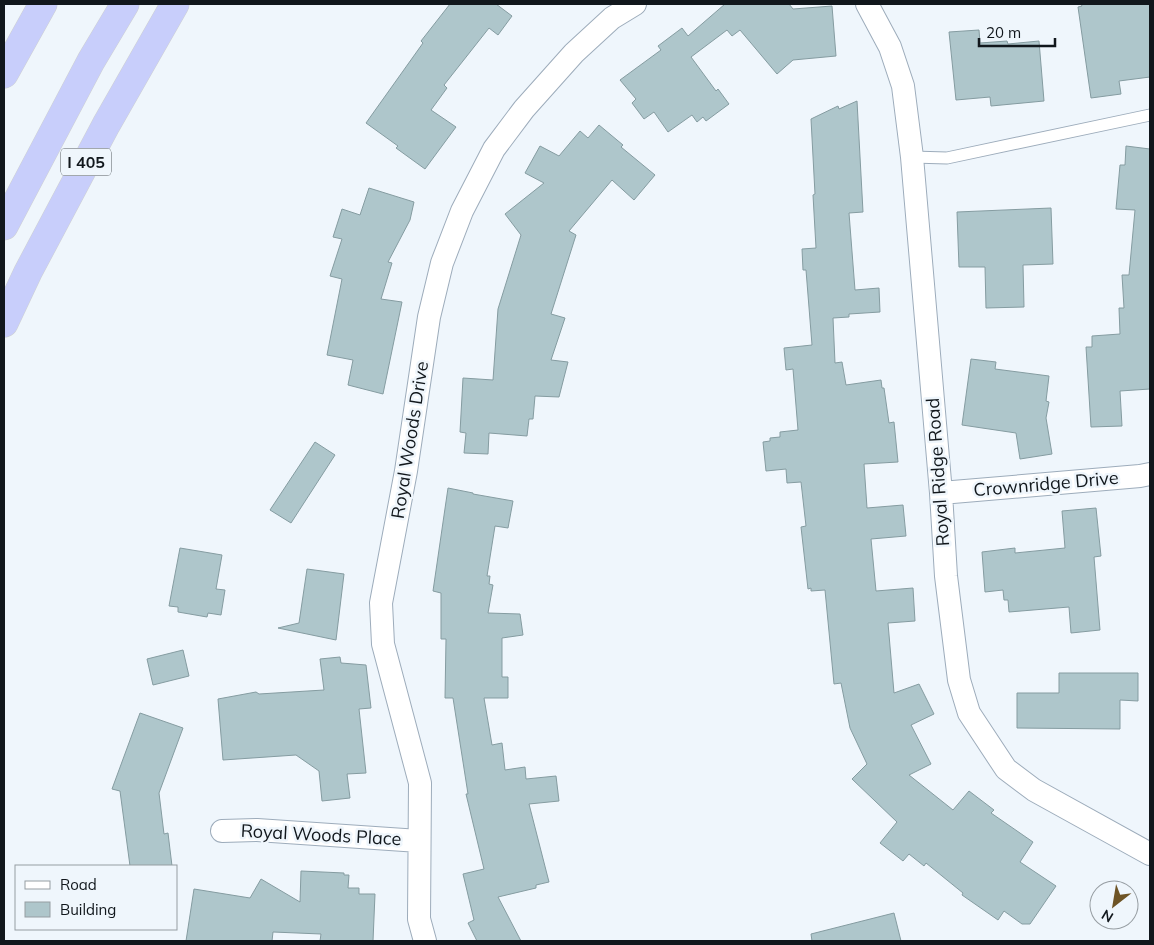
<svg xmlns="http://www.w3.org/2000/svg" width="1154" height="945" viewBox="0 0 1154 945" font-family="Mulish,sans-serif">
<rect width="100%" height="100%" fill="#eff6fc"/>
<!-- building -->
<path fill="#aec6cb" stroke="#859ca1" d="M450,4H496L512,16L498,35L489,28L444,85L447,88L431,110L456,127L425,169L396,148L398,146L366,123L423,43L421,41Z
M725,4H789L793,9L832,6L836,56L793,60L777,74L740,30L732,36L727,30L691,57L716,91L718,89L729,104L706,121L703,117L697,122L692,115L668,132L654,112L644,119L632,103L636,99L620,80L661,50L658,46L682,28L688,36Z
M1081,4H1150V77L1119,81L1121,94L1091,98L1078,7L1082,6Z
M979,30L980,43L1007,41L1008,44L1039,41L1044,101L991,106L990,97L956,100L949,32Z
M857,101L863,212L849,213L855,290L879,288L880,312L849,314V317L833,318L835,363L842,362L846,385L881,380L882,388H884L889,423L894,422L898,462L864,464L867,508L903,505L906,536L871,539L876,591L913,588L915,621L888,623L894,693L919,684L934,714L911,725L931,764L909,775L953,810L969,791L994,810L991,813L1033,842L1020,862L1056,886L1030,924H1022L1004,911L998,920L962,895L963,893L926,863L924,866L909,854L903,861L880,843L897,822L852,779L867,764L850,728L841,683L834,684L825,590L811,591V588L808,589L801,527L806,526L801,482L787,483L786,469L766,471L763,442L770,441V438L780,437V432L798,430L793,369L786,370L784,348L812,345L806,270H803L802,249L816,248L813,195L815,194L811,119L838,106L839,109Z
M599,125L623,145L621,147L655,175L634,200L612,180L569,231L576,235L551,314L565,318L551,360L568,362L559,397L535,396L533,419H529L527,436L489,433L488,454L464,453L466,433L460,432L463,378L493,380L498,309L521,235L505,214L544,183L525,173L540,146L559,156L580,131L588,138Z
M1126,146L1150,149V389L1120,391L1122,426L1091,427L1086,347H1092V336L1120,334L1119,308H1124L1122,275H1129L1135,210L1116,209L1120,165H1125Z
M369,188L414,202L410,220L388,262L392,263L381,299L402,302L383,394L348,385L353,360L327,355L342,279L330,276L342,239L333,237L342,209L360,215Z
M1051,208L1053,264L1023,265L1024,307L986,308L985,267H959L957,212Z
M971,359L996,362L995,369L1049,376L1046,401L1049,402L1046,418L1052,454L1020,459L1016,433L962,425Z
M315,442L335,455L291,523L270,510Z
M448,488L473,493V494L513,501L508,528L495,526L487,576H490L489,584L493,585L488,613L520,614L523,635L502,638V677H508V698H484L492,745L502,743L505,770L525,767L526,779L556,776L559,801L529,804L549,882L536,885V888L498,897L521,941H477L468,923L474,920L463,874L484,869L466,794H468L453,698H445L446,639H441V593L433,591Z
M1096,508L1101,556L1094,557L1100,630L1071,633L1069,607L1009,612L1008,600H1004L1003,590L985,592L982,552L1015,548V553L1065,548L1062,511Z
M180,548L222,555L216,589L225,590L221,615L208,613L207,617L178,612V607L169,606Z
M307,569L344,574L336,640L278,628L299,623Z
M183,650L189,676L153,685L147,659Z
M340,657L341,663L366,665L371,708L359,709L366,773L347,774L350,798L322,801L319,771L296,755L223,760L218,699L256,692L259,694L324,690L320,659Z
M1059,673H1138V701L1120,700V729L1017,728V693H1059Z
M140,713L183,728L159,793L164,834L168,833L172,866H130L120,791L112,789Z
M301,871L344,873V875H349L348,888H359V894H375L373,941H320L321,934L273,932L272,941H186L194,889L250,898L261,879L300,902Z
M894,913L901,941H812L811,934Z"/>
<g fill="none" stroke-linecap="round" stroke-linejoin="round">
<defs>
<path id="lane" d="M912,157L947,158L1150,115"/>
<path id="street" d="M867,4L890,47L903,86L912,157L941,493L946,576L959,680L969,713L1006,769L1034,790L1150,854
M941,493L1140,476L1150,474
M222,831L257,830L419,841
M425,941L419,919L420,783L383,644L381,603L406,471L429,317L442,263L462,211L494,149L524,109L574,53L612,18L635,4"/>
<path id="highway" d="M4,74L43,4
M4,226L91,61L125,4
M4,323L28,272L106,125L175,4"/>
</defs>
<!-- lane casing -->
<use href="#lane" stroke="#9dacbb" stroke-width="13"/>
<!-- street casing -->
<use href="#street" stroke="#9dacbb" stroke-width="24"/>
<!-- highway casing -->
<use href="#highway" stroke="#cfd1d2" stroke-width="29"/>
<!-- lane -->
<use href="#lane" stroke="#fff" stroke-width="11"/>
<!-- street -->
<use href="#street" stroke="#fff" stroke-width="22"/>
<!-- highway -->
<use href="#highway" stroke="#c8cefb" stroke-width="28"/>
</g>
<g text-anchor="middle" stroke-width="5" stroke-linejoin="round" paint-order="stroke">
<!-- shield labels -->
<rect fill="#eff6fc" stroke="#545a5f" stroke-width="1" x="61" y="148.5" width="50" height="27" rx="4"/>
<g font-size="16" font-weight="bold" fill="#11171c">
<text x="86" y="168">I 405</text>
</g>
<!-- street labels -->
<g font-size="18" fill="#11171c" stroke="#eff6fc">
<text transform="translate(410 440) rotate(-81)" y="6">Royal Woods Drive</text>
<text transform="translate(938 472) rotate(-94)" y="6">Royal Ridge Road</text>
<text transform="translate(1046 484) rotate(-5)" y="6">Crownridge Drive</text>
<text transform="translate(321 835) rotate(3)" y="6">Royal Woods Place</text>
</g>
</g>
<!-- border -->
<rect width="1154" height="945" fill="none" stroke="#11171c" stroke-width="10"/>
<!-- legend -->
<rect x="15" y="865" width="162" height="65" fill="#eff6fc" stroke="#969da2"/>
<rect x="25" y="881" width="25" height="8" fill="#ffffff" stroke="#969da2"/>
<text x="60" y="890" font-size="15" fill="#11171c">Road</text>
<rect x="25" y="902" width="25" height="15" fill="#aec6cb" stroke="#969da2"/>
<text x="60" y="915" font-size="15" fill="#11171c">Building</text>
<!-- north arrow -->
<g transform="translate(1114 905) rotate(211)"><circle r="24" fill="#eff6fc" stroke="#969da2"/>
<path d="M0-4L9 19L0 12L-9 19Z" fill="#6e5426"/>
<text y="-8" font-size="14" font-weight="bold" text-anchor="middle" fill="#11171c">N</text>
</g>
<!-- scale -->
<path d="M979 38v8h76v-8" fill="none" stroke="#11171c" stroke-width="2.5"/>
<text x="986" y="38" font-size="15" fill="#11171c" stroke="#eff6fc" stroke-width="4" paint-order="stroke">20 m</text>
</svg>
